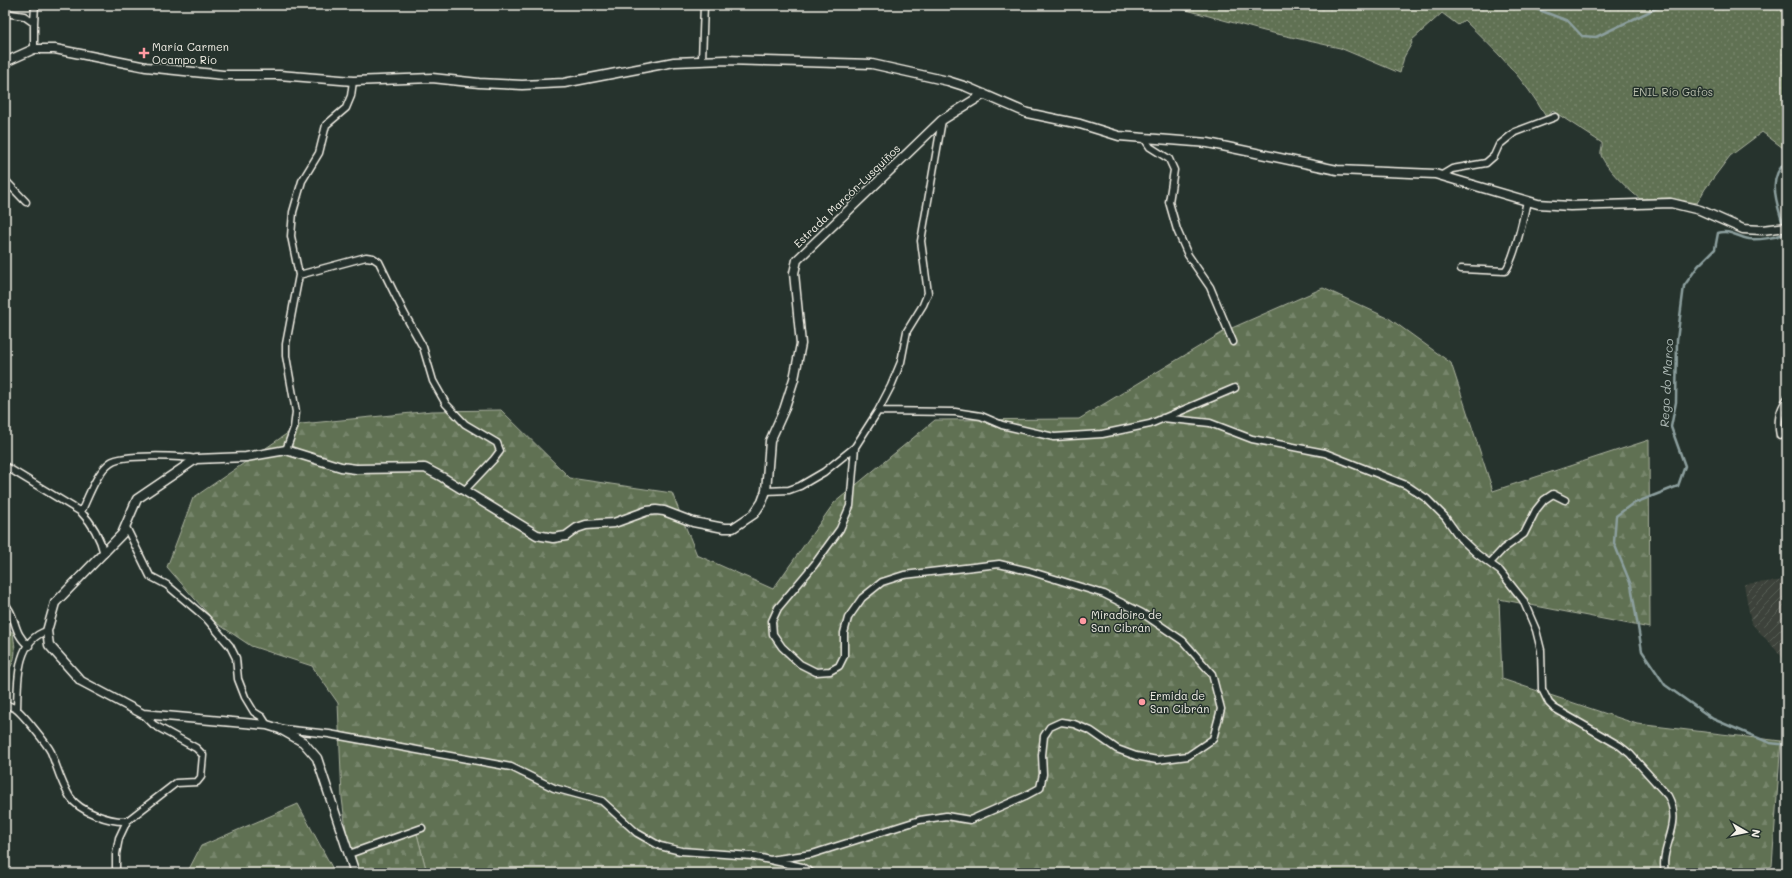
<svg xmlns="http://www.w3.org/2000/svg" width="1792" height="878" viewBox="0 0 1792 878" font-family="Mali,sans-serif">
<defs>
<pattern id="industrial-furrows" width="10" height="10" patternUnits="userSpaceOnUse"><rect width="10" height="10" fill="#3c433a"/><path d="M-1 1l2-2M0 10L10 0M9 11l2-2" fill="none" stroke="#595f56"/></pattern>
<pattern id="forest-firs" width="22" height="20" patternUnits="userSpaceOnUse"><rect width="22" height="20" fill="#607153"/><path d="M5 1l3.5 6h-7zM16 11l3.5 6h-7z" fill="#77866c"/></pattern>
<pattern id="cemetery-stones" width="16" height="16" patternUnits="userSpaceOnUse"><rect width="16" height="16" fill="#607153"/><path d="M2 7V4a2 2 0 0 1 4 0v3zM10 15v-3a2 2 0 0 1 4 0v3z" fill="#77866c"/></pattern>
<pattern id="park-dots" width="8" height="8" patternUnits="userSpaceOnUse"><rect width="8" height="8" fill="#607153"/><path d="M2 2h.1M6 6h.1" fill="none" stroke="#77866c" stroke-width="1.8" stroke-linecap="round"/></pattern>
</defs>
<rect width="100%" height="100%" fill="#26332d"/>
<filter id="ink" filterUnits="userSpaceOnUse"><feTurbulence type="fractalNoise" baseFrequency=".025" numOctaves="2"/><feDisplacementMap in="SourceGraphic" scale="8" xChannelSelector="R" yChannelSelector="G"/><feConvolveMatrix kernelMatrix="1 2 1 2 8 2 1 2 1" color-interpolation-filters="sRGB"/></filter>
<g filter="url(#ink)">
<!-- industrial -->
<path fill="url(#industrial-furrows)" d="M1787,580V662L1751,623L1744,584Z"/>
<!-- forest -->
<path fill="url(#forest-firs)" stroke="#aab19e" d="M1323,288L1390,319L1451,363L1493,491L1649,440L1650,628L1499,599L1502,679L1637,724L1781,741L1772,866L1747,873H427L416,830L349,854L342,798L338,703L312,666L251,646L215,622L167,567L193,498L301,424L432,411L501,410L570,478L672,493L697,555L773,589L834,503L935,420L1079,419L1225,331Z
M298,804L335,873H187L201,846Z"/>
<!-- cemetery -->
<path fill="url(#cemetery-stones)" stroke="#aab19e" d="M416,830L427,873H359L353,852Z"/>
<!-- park -->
<path fill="url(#park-dots)" stroke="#aab19e" d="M1168,5H1787V151L1762,132L1730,156L1705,189L1697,203L1669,198L1640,199C1629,190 1606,169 1601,155C1600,150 1603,147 1602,143L1553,111L1546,117C1525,79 1495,50 1464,20L1458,25L1442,13L1411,41L1412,43L1404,57L1400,73L1340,48L1264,31Z
M5,631L13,632C15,649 18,658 7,672H5Z"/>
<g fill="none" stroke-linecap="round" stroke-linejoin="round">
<!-- stream -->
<path stroke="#8c9f9e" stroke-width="2.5" d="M1526,5L1568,21L1582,36L1596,37L1663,5
M1786,5L1787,10
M1782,221C1776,200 1767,177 1787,161
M1784,234C1774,238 1759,240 1749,239C1737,237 1729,229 1718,233L1715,249L1698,266L1684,286L1677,340L1676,402L1671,427L1685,466L1678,486L1632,504L1616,516L1614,543L1631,585L1642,651L1665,685L1713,719L1770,743L1787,745"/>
<defs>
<path id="minor" d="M5,13L24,16L34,23V49
M34,23L35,5
M702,60L704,5
M1144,138L1150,147L1169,159L1174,170L1169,202L1177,230L1188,255L1210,287L1233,342
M1442,175L1452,169L1486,163L1494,156L1499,145L1515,132L1555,117
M5,180L26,202
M1461,269L1505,271C1514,261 1524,215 1527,201
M299,275L366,257L373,258L379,262L404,313L423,347L433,381L446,404L465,424L497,443L500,451L494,459L464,491
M878,411L955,412L981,416L1002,425L1054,437L1102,434L1150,424L1235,388
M1163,418L1210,423L1252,439L1325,453L1406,485L1427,499L1445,517L1460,538L1477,554L1500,571L1523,600L1536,630L1541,650L1542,689L1549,703L1554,708L1620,746L1630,754L1668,796C1684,826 1659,846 1665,873
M1780,436C1777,421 1779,411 1787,399
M286,450L294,428L296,412L286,356V344L299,275L291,236L293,212L302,181L319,153L326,125L346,108L351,96L353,81
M5,466L81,512C93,524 100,537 104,554
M766,491L789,490L800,486L824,472L855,447L878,411L891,386L901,362L907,331L923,305L928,293L921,241L942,120
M81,512C88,498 97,471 111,462C122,454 181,456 196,459
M126,527L150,576L167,585L206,618L230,646L236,658L238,679L245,697L254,712L262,717L267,725
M1490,563L1503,549L1524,534L1536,510L1544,500L1553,494L1565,500
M5,604C17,616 12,633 29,646
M5,704C9,706 13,707 16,709C23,714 47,744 51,752C57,767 61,783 70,797C80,812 110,822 127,821
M17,709C18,684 15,640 47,631
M283,729L329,734L511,767L554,788L602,801L637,833L660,846L681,851L752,856L802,867L812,873
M349,854L422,828
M770,860L812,854L920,820L946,816L970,820L1025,796L1040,788L1043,774L1042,755L1044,736L1050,727L1061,722L1074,724L1091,731L1117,749L1136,756L1157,760L1188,756L1213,739L1221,709L1212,674L1183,641L1142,613L1104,594L1029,571L999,564L904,575L882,582L862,598L848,618L844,633V656L839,666L830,671L816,672L800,664L782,647L773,634L772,621L778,608L814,565L840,529L850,506L855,447
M116,873V854L119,838L127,821L176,783L197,782L201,777L203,755L196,748L154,725L143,714"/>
<path id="tertiary" d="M5,62L34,49H55L146,67L223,75H279L353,81L432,78L479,83L522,85L564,83L674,62L725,60L872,64L948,81L967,87L1027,113L1080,124L1119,136L1208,143L1337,170L1435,174L1538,204L1570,206L1671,203L1700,210L1743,229L1762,230L1787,227
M355,873L317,758L303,742L280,729L267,725L143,714L81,681L49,645L47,631L55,603L122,534L137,499L196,459L246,457L286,450L341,467L356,469L425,468L442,477L537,535L553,538L566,536L577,528L586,525L614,523L647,511L656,510L664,511L693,522L724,528H733L754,514L762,502L766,491L770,441L784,410L794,379L801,344L794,273L797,260L942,120L984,94"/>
</defs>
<!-- minor casing -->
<use href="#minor" stroke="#f4f1e8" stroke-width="9"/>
<!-- tertiary casing -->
<use href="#tertiary" stroke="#f4f1e8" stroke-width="11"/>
<!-- minor -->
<use href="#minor" stroke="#26332d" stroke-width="6"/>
<!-- tertiary -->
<use href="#tertiary" stroke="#26332d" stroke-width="8"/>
</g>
</g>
<!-- markers -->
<g fill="#ff9aa2" stroke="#26332d" stroke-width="1.5">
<path d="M142 47h4v4h4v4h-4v4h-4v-4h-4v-4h4z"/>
<circle cx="1083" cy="621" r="4"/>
<circle cx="1142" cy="702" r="4"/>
</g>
<g text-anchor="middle" stroke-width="3" stroke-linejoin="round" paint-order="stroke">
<!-- poi labels -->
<g font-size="11" fill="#f4f1e8" stroke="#26332d" text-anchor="start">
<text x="152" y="51">María Carmen<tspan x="152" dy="13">Ocampo Río</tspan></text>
<text x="1091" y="619">Miradoiro de<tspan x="1091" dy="13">San Cibrán</tspan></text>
<text x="1150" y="700">Ermida de<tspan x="1150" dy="13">San Cibrán</tspan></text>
</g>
<!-- park labels -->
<g font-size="11" fill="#b9beac" stroke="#26332d">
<text x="1673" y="96">ENIL Río Gafos</text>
</g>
<!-- street labels -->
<g font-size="11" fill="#f4f1e8" stroke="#26332d">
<text transform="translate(847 196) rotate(-44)" y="4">Estrada Marcón-Lusquiños</text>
</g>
<!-- water labels -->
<g font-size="12" font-style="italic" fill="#aebab6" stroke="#26332d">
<text transform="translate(1667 383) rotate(-87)" y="4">Rego do Marco</text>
</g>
</g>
<!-- margin -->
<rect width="1792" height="878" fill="none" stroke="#26332d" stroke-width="20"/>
<rect x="10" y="10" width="1772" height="858" fill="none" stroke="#f4f1e8" stroke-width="1.5" filter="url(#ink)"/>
<!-- north arrow -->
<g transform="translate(1746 832) rotate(99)" stroke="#26332d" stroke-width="3" paint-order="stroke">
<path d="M0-3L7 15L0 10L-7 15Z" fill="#f4f1e8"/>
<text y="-6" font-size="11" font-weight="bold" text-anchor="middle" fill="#f4f1e8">N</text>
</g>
</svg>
